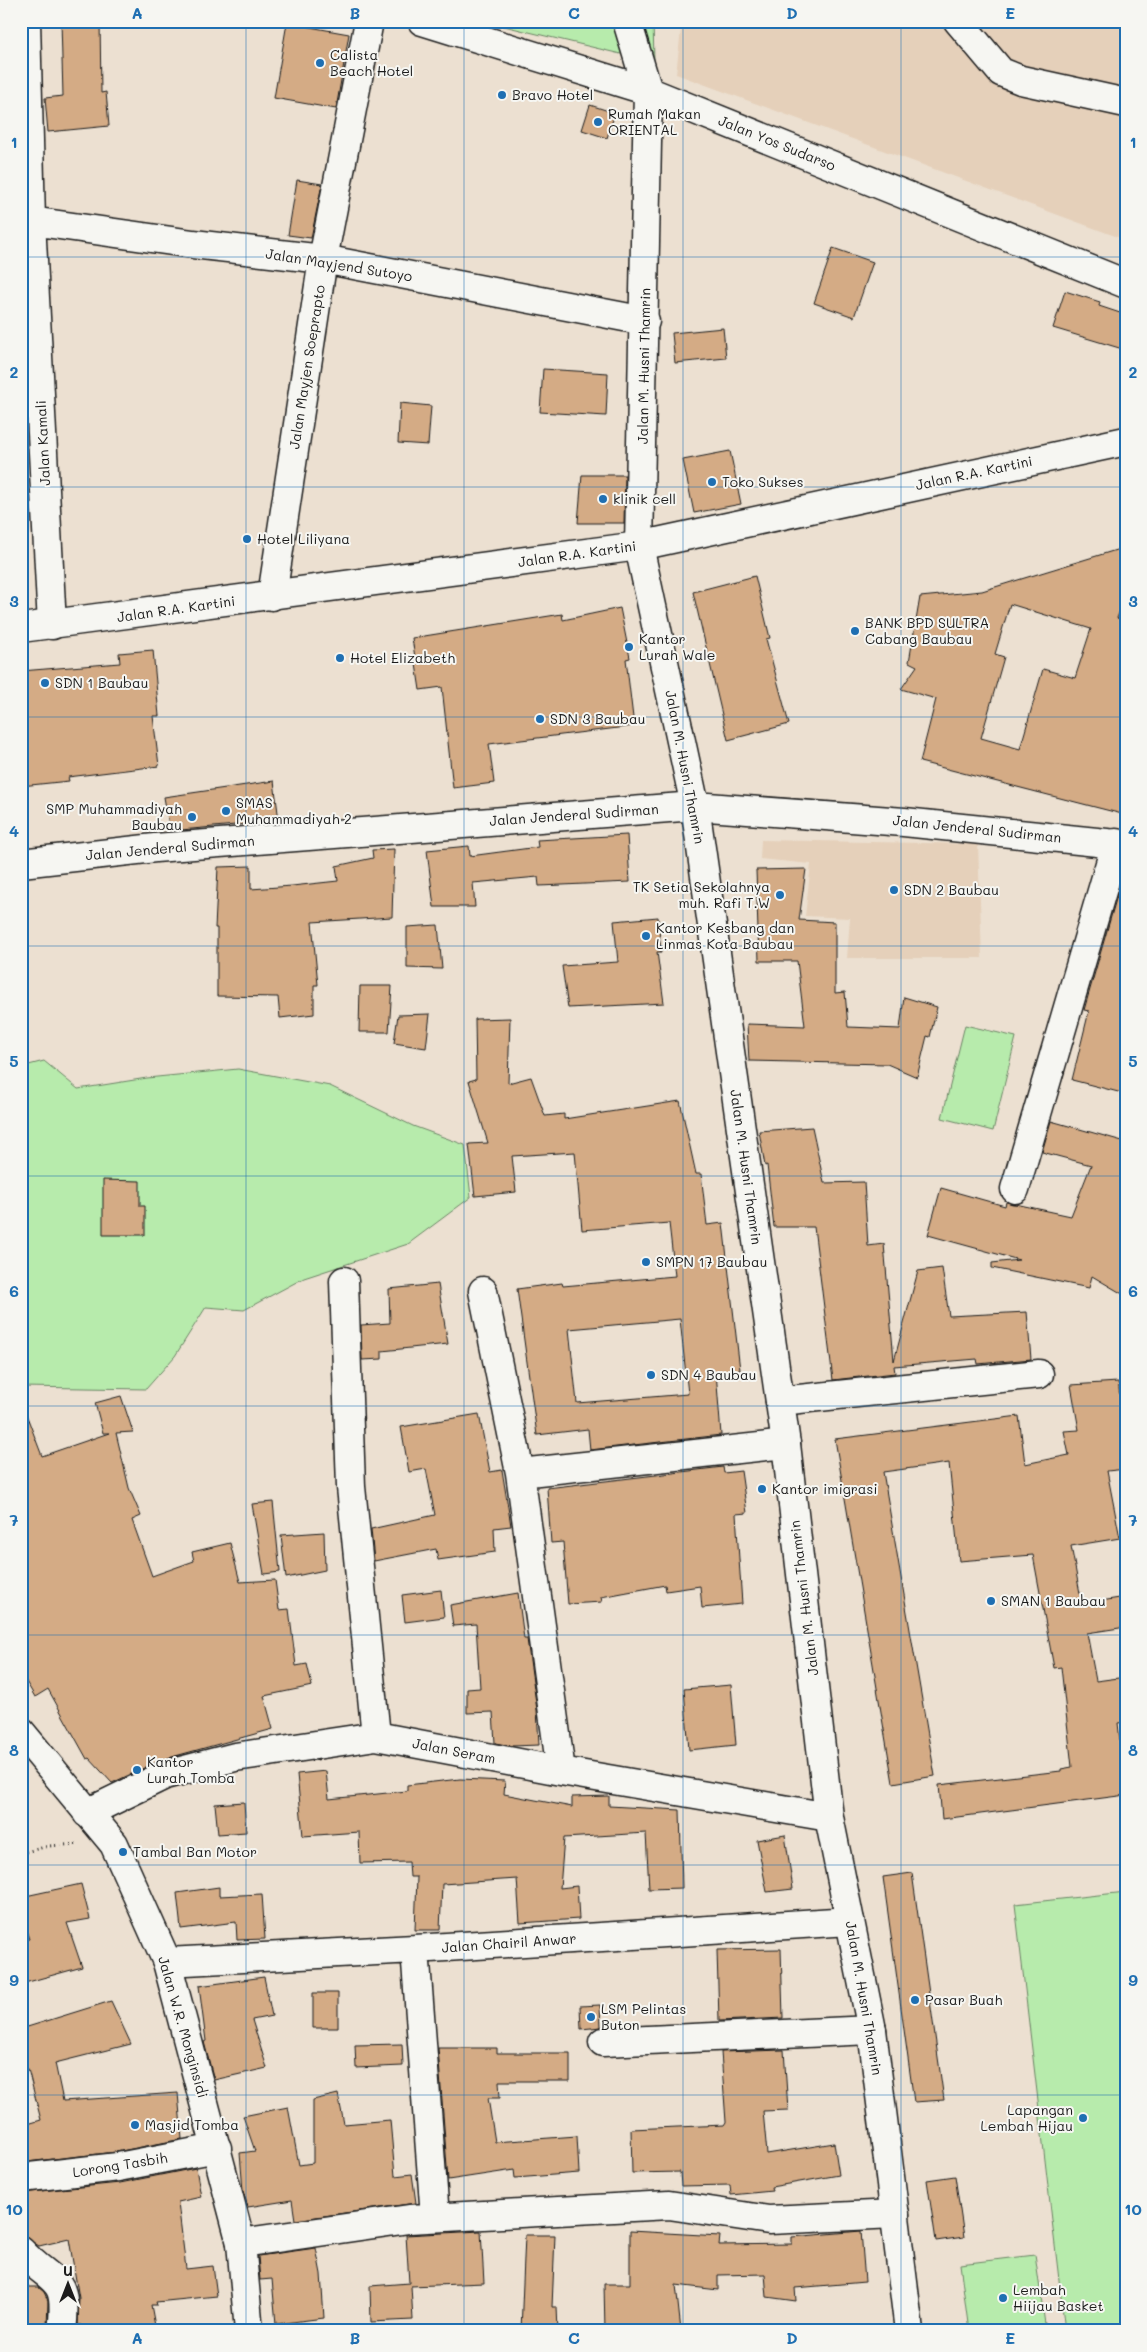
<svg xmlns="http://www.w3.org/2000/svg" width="1147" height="2352" viewBox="0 0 1147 2352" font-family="Mali,sans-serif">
<rect width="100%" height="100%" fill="#ece0d1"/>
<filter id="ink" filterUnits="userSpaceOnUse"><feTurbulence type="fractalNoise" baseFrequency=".02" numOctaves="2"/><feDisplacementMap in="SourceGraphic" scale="10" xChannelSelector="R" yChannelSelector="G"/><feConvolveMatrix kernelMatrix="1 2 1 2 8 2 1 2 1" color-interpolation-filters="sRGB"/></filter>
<g filter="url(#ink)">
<!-- built -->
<path fill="#e5d0ba" d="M682,21H1126V240L676,74Z
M21,514L27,613H21Z
M761,840L978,844L982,958H847L850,918L805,916L811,864L760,859Z"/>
<!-- green -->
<path fill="#b7ebac" stroke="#6a8464" d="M483,21H653L654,62Z
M965,1025L1016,1037L993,1131L942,1118Z
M44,1061L78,1089L147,1078L238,1069L330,1086L413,1126L465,1145L471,1197L408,1244L304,1278L244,1310L206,1307L175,1356L146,1389L21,1387V1067Z
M1126,1892V2331H1065L1015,1904Z
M1035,2255L1046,2331H969L960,2264Z"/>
<!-- building -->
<path fill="#d4ab85" stroke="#1c1c1c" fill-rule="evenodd" d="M61,21H100L101,93L106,92L109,126L48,132L45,98L63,96Z
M287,23L349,34L336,109L274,98Z
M590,105L615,113L607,138L582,130Z
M297,180L322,184L311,238L288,235Z
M833,248L873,262L854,317L814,303Z
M1065,291L1100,302L1099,306L1126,315V350L1053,328Z
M723,328L726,358L675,363L672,333Z
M543,369L608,373L606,416L540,412Z
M400,403L431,406L428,445L398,443Z
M730,451L741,504L694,513L683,460Z
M582,475H625L624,523H578Z
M1126,547V595L1117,618L1126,621V815L920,762L936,699L901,689L917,666L909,662L920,597L982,591ZM1010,604L1091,629L1075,678L1043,669L1020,749L981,738L1004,657L995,654Z
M755,576L770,638L766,639L789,724L728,740L693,592Z
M620,608L630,658L626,659L634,726L489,744L494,783L453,788L442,687L420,690L412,638L562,614L563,620Z
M153,650L159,716H153L159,766L68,777L69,781L21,786V671L120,663L119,653Z
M274,781L279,821L170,831L164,797Z
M627,835L630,882L539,886L538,877L473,883L475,907H434L427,850L469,846L470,856L538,847L537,840Z
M394,849L392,917L312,922L318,985H314V1014L280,1018L278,997L217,996V928H215L218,867L251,866V889L292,886L338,881L336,866L373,858L372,850Z
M806,869L799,920L835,922V993L845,992L848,1027L900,1029L904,997L937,1007L930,1037L927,1036L917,1077L887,1064L749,1061L747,1024L805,1026L797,961H759L756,870Z
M1123,875H1126V1094L1072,1080L1089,1011L1084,1010Z
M658,917L661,952H657L664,1003L568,1008L562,966L618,962L614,921Z
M438,925L442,969L407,968V927Z
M360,986H392L389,1032H359Z
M430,1014L426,1048L394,1043L398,1015Z
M510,1018L508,1083L531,1077L545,1116L564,1114V1119L680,1101L696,1174H701L707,1225L723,1223L740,1370L716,1372L721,1435L590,1450L588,1429L537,1435L517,1289L562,1283L563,1286L675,1276L669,1223L582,1230L575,1152L512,1156L516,1192L475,1196L469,1144L488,1143L469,1081L476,1079L475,1019ZM680,1319L688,1394L577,1403L569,1329Z
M1051,1121L1126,1142V1296L1092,1276L1089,1288L992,1268V1263L1019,1260L928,1235L941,1188L1005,1206L1006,1202L1071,1216L1091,1165L1042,1152Z
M812,1127L824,1183L864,1182L868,1246L884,1244L894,1361L918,1271L942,1268L949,1316L1027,1312L1031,1359L978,1364L977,1359L894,1366L895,1373L833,1380L814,1227H774L767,1165L765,1166L759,1131Z
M103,1180L140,1181V1206H145V1235H103Z
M438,1284L448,1344L382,1351V1359L362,1360L361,1325L390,1323L389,1289Z
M1118,1382L1123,1420H1120L1126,1469L1107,1471L1120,1538L1071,1546L1082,1604L1126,1597V1627L1087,1633L1096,1681L1126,1677V1722L1118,1723L1126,1795L942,1819L939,1785L1061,1771V1769L1072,1767L1061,1667L1054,1668L1033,1555L959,1561L949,1463L883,1472L935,1776L893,1783L835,1439L1019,1416L1025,1464L1069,1455L1064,1431L1079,1430L1071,1385Z
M121,1396L133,1432L116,1433L129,1488L141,1516L132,1520L152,1576L194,1561L192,1552L230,1543L240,1582L275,1580L279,1610L289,1609L296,1666L307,1664L312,1686L264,1696L273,1729L161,1760L112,1783L89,1758L87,1759L48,1689L35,1697L21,1673V1406H23L42,1456L109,1433H103L95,1403Z
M479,1414L490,1472L502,1470L511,1526L494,1528L495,1552L438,1560L436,1549L374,1561L371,1529L435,1515L426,1469L409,1472L401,1427Z
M723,1467L724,1473L741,1471L747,1513L736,1514L742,1604L702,1608L700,1586L666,1591L665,1585L601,1597L602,1602L568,1604L563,1542L551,1543L547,1488Z
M273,1502L280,1572L264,1574L252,1504Z
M324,1532L325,1570L286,1578L281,1535Z
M441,1590L444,1617L405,1622L402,1595Z
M518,1593L524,1639H527L537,1710L539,1745L512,1746L495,1743L493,1712L467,1713V1689L480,1688L476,1624L453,1626L450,1605Z
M731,1685L736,1745L689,1750L684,1689Z
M326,1771L329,1799L407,1791V1785L460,1779L505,1781L504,1794L572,1807V1797L609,1796V1806L680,1810L682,1888L649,1889L646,1833L564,1838L560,1888L577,1886L579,1919L520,1923L517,1879L442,1884L440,1930H415L417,1877H410L409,1862L360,1863L359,1832L303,1836L297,1774Z
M244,1802L246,1832L218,1834L215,1804Z
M785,1835L793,1889L767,1892L757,1840Z
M912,1873L944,2100L914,2102L883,1877Z
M81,1884L90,1919L67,1923L82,1967L21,1984V1941L29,1939L21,1915V1897Z
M219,1887V1896L262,1894L265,1939L237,1940L236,1922L181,1929L177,1893Z
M781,1949L783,2018L719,2021L717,1950Z
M264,1977L272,2016L252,2020L267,2068L214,2080L204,2042L206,2041L199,1986Z
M313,1993H338V2028H313Z
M111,2001L131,2044L55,2063L63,2101L178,2093L182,2139L116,2152L26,2162L21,2146V2126L41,2120L28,2069L25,2070L21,2055V2029Z
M600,2005L601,2027L581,2029L580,2006Z
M402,2044L403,2066L356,2068L355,2045Z
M438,2048H497V2053H570V2081H499L500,2098H488L495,2142L577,2136L579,2173L515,2178L514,2170L448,2180Z
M784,2050L788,2110L763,2111L767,2154L834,2143L839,2175L771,2187L772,2191L731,2195L730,2185L681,2186L680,2172L632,2173L631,2129L724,2125L726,2122L721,2052Z
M338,2094L344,2124L390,2120L395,2176L412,2174L416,2203L295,2220L292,2200L248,2207L243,2191L240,2153L255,2151L243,2116L288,2107L299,2165L313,2163V2100Z
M196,2168L201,2197L178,2202L186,2269L213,2266L217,2296L156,2302L157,2305H151L156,2331H81V2325H78L79,2298L69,2239L39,2246L23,2236L21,2193L120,2183Z
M955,2176L964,2237L936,2241L927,2180Z
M481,2231L484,2283L411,2286L413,2320L371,2322L370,2286L409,2283L406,2235Z
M630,2231L720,2236L719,2245L792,2244V2237L861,2231L865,2282L795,2288L796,2301L767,2297L765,2274L718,2275V2290L676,2285L681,2331H605L604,2284H630Z
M525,2235H555L552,2307H557L558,2331H521Z
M316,2248L321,2274L324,2318L276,2324L272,2279L260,2280L258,2256Z
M21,2287H38L44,2292L48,2301L47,2326L21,2327Z"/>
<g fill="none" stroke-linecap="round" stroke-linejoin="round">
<defs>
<path id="minor" d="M26,21L31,221L52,625
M422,21L648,91L1126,284
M627,21L648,91
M958,21L1001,72L1021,80L1126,103
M31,221L193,244L323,259L645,321
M272,596L323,259L369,21
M1015,1189L1116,843
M344,1281L351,1487L376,1736
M483,1291L520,1473L561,1771
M780,1401L1039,1374
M520,1473L786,1444
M87,1813L165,1775L235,1757L376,1736L561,1771L829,1817
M415,1949L435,2217
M167,1962L415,1949L850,1921
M603,2042L872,2030
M21,2178L118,2167L217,2148
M241,2243L409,2219L669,2205L769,2220L895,2214
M21,2251C53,2286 69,2273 62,2331"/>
<path id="major" d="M648,91L639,546L695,806L786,1444L829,1817L872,2030L909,2331
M21,863L155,848L695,806L904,822L1126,845
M21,1732L114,1844L167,1962L241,2243L249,2331"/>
<path id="highway" d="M21,628L639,546L1126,441"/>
</defs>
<!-- minor casing -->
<use href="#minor" stroke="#1c1c1c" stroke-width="31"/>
<!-- major casing -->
<use href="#major" stroke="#1c1c1c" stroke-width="31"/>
<!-- highway casing -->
<use href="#highway" stroke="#1c1c1c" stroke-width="31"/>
<!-- path -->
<path stroke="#1c1c1c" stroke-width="3" stroke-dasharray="1 4" stroke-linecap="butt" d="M21,1853L49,1846L78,1844"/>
<!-- minor -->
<use href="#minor" stroke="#f6f6f2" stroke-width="28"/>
<!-- major -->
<use href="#major" stroke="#f6f6f2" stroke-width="28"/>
<!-- highway -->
<use href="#highway" stroke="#f6f6f2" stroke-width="28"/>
</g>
</g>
<!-- grid -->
<path fill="none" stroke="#1f6fb2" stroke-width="1" stroke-opacity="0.55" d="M246,21V2331M464,21V2331M683,21V2331M901,21V2331M21,257H1126M21,487H1126M21,717H1126M21,946H1126M21,1176H1126M21,1406H1126M21,1635H1126M21,1865H1126M21,2095H1126"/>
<!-- markers -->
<g fill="#1f6fb2" stroke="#f6f6f2" stroke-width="2">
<circle cx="320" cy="63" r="5"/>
<circle cx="502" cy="95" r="5"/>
<circle cx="598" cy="122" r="5"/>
<circle cx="712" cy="482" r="5"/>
<circle cx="603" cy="499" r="5"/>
<circle cx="247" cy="539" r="5"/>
<circle cx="855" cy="631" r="5"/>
<circle cx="629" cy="647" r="5"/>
<circle cx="340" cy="658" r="5"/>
<circle cx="45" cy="683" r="5"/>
<circle cx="540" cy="719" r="5"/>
<circle cx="226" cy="811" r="5"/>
<circle cx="192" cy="817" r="5"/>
<circle cx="894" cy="890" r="5"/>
<circle cx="780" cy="895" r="5"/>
<circle cx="646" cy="936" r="5"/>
<circle cx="646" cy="1262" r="5"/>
<circle cx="651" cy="1375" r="5"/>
<circle cx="762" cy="1489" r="5"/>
<circle cx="991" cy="1601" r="5"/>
<circle cx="137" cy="1770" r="5"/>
<circle cx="123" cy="1852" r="5"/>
<circle cx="915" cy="2000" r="5"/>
<circle cx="591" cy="2017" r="5"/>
<circle cx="1083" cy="2118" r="5"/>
<circle cx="135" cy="2125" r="5"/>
<circle cx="1003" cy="2298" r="5"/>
</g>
<g text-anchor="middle" stroke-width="4" stroke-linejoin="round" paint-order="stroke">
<!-- poi labels -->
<g font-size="14" fill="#1c1c1c" stroke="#f6f6f2" text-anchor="start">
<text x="330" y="60">Calista<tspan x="330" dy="16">Beach Hotel</tspan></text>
<text x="512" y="100">Bravo Hotel</text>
<text x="608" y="119">Rumah Makan<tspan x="608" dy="16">ORIENTAL</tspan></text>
<text x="722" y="487">Toko Sukses</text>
<text x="613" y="504">klinik cell</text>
<text x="257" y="544">Hotel Liliyana</text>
<text x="865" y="628">BANK BPD SULTRA<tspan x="865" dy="16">Cabang Baubau</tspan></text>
<text x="639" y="644">Kantor<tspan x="639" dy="16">Lurah Wale</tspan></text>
<text x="350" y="663">Hotel Elizabeth</text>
<text x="55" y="688">SDN 1 Baubau</text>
<text x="550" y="724">SDN 3 Baubau</text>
<text x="236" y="808">SMAS<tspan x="236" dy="16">Muhammadiyah 2</tspan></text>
<text x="182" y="814" text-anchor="end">SMP Muhammadiyah<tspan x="182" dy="16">Baubau</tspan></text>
<text x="770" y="892" text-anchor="end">TK Setia Sekolahnya<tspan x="770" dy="16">muh. Rafi T.W</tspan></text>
<text x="904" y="895">SDN 2 Baubau</text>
<text x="656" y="933">Kantor Kesbang dan<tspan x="656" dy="16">Linmas Kota Baubau</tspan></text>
<text x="656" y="1267">SMPN 17 Baubau</text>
<text x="661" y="1380">SDN 4 Baubau</text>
<text x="772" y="1494">Kantor imigrasi</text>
<text x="1001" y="1606">SMAN 1 Baubau</text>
<text x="147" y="1767">Kantor<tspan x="147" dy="16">Lurah Tomba</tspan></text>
<text x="133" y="1857">Tambal Ban Motor</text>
<text x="925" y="2005">Pasar Buah</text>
<text x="601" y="2014">LSM Pelintas<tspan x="601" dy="16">Buton</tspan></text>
<text x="1073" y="2115" text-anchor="end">Lapangan<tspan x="1073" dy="16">Lembah Hijau</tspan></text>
<text x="145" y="2130">Masjid Tomba</text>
<text x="1013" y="2295">Lembah<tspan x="1013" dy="16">Hiijau Basket</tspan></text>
</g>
<!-- street labels -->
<g font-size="14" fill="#1c1c1c" stroke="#f6f6f2">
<text transform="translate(777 143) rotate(22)" y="5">Jalan Yos Sudarso</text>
<text transform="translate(339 265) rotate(9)" y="5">Jalan Mayjend Sutoyo</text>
<text transform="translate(644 366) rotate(-89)" y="5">Jalan M. Husni Thamrin</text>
<text transform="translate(307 367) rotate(-81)" y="5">Jalan Mayjen Soeprapto</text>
<text transform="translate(43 443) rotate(-93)" y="5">Jalan Kamali</text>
<text transform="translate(974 473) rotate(-12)" y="5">Jalan R.A. Kartini</text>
<text transform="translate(577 554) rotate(-8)" y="5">Jalan R.A. Kartini</text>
<text transform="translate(176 609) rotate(-8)" y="5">Jalan R.A. Kartini</text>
<text transform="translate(685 767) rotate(79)" y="5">Jalan M. Husni Thamrin</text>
<text transform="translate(574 815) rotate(-4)" y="5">Jalan Jenderal Sudirman</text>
<text transform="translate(977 829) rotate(6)" y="5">Jalan Jenderal Sudirman</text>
<text transform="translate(170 848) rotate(-5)" y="5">Jalan Jenderal Sudirman</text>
<text transform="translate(746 1167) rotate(82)" y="5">Jalan M. Husni Thamrin</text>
<text transform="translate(804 1598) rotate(-97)" y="5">Jalan M. Husni Thamrin</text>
<text transform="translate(454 1751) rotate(11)" y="5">Jalan Seram</text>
<text transform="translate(509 1943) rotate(-4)" y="5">Jalan Chairil Anwar</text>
<text transform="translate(864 1998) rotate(80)" y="5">Jalan M. Husni Thamrin</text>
<text transform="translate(183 2027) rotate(74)" y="5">Jalan W.R. Monginsidi</text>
<text transform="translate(120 2165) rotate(-9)" y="5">Lorong Tasbih</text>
</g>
</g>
<!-- margin -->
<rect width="1147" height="2352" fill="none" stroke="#f6f6f2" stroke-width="55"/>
<!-- north arrow -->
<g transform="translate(68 2284)" stroke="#f6f6f2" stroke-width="4" paint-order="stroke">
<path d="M0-4L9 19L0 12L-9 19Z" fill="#1c1c1c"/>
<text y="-8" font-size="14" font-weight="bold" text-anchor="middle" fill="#1c1c1c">U</text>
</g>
<rect x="28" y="28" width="1092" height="2296" fill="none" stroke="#1f6fb2" stroke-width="2"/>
<g font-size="16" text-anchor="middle" font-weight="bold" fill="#1f6fb2">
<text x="137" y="19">A</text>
<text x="355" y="19">B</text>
<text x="574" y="19">C</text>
<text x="792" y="19">D</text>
<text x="1010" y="19">E</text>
<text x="14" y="148">1</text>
<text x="1133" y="148">1</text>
<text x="14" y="378">2</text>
<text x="1133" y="378">2</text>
<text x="14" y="607">3</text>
<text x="1133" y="607">3</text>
<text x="14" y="837">4</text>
<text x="1133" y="837">4</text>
<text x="14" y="1067">5</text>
<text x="1133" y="1067">5</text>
<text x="14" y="1297">6</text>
<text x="1133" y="1297">6</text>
<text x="14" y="1526">7</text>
<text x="1133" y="1526">7</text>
<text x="14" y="1756">8</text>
<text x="1133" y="1756">8</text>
<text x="14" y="1986">9</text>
<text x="1133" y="1986">9</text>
<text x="14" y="2215">10</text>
<text x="1133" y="2215">10</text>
<text x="137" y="2344">A</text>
<text x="355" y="2344">B</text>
<text x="574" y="2344">C</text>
<text x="792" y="2344">D</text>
<text x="1010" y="2344">E</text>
</g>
</svg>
